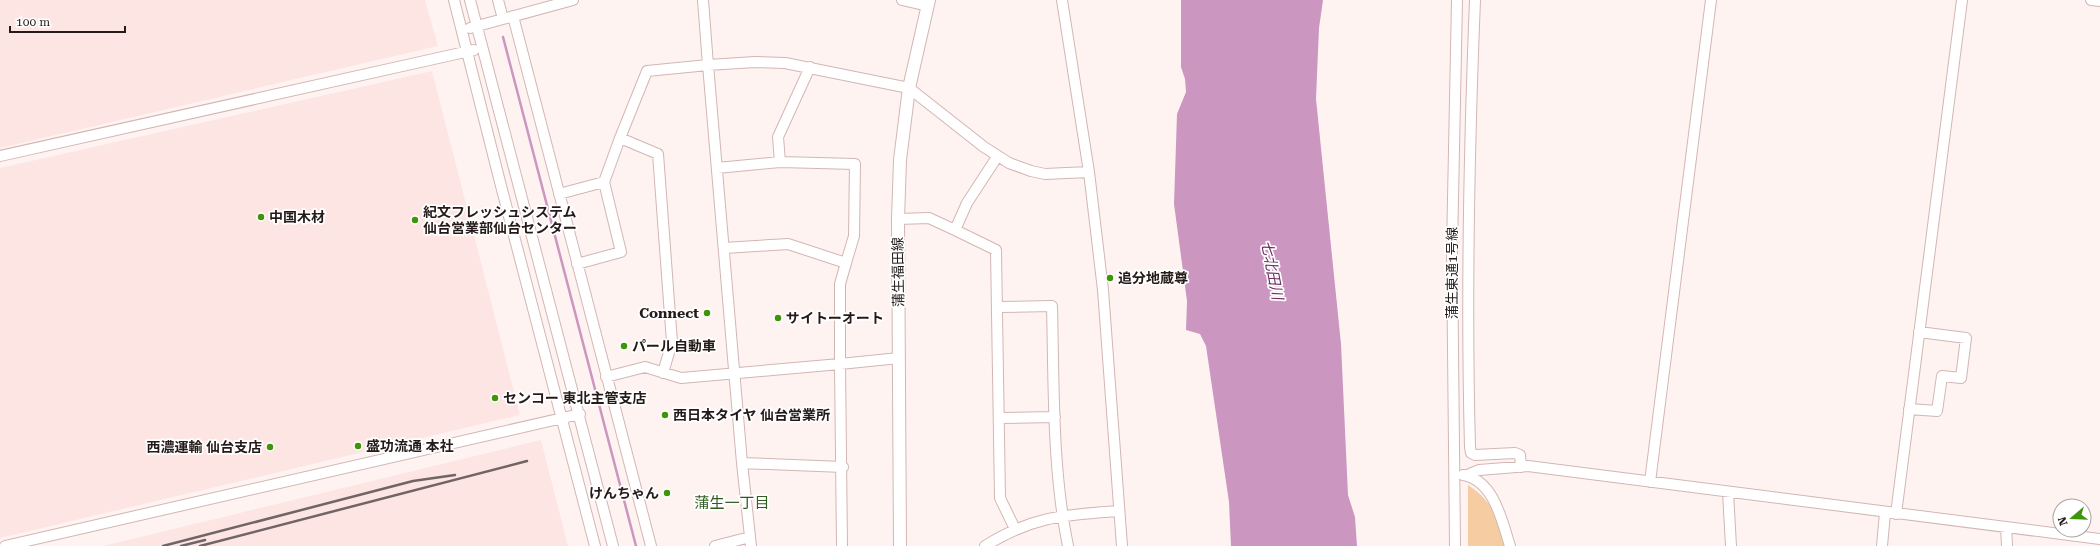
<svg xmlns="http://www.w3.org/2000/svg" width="2100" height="546" viewBox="0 0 2100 546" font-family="'Roboto Serif','Noto Sans JP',serif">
<rect width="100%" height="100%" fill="#fff3f2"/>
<!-- built -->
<path fill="#fde5e4" d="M0,0H425L438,46L0,148Z
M432,71L520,415L0,538V168Z
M541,440L568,546H103Z"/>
<!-- green -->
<path fill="#f6cda3" d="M1468,485C1495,503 1496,517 1505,546H1468Z"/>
<!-- water -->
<path fill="#cb96c0" d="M1181,0H1323L1319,28L1316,99L1341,344L1348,495L1355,517L1357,546H1231L1229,502L1206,346L1200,334L1186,330L1187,301L1174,204L1177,114L1186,92L1185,79L1181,67Z"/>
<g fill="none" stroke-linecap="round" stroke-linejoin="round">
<!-- stream -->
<path stroke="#cb96c0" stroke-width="2.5" d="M503,37L636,546"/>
<defs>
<path id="minor" d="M454,0L500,182L595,546
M470,0L613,546
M498,0L503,19
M902,0L928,6
M1062,0L1089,172L1103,290L1122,546
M1475,0C1469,149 1466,298 1470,447L1471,453L1475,455L1515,453L1520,455L1521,467
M2091,0L2100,1
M513,16L651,546
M470,28L573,0
M0,156L474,50
M997,157L967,203L955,230L996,250L1000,498L1015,529
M780,162L778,137L810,67
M717,168L780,162L855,164L854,236L846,263L788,244L724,248
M559,194L604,182
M898,219L929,218L955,230
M846,263L840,284V364L899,358
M577,264L621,252L604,182L620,138
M998,307L1052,306C1054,386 1052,468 1068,546
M663,373L672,342L658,154L620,138L647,71L708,65L703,0
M606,377L645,367L681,378L840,364L842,546
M1909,409L1937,411L1942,376L1961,378L1966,338L1919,332
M999,418L1055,417
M742,463L843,467
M1463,475C1494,480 1502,521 1510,546
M1467,475L1479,470L1528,466L2100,539
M1650,482L1711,0
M1728,492L1731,546
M1896,514L1962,0
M2006,527L2007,546
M5,546L580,414
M715,546L750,537
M751,546L742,463L708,65L755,62L785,63L909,88L984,147L1009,163L1031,171L1045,174L1089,172
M985,546C1033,516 1064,515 1119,511
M1455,546L1452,249L1457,0
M1882,546L1885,513"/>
<path id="major" d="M900,546L898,219L900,160L909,88L929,0"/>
</defs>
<!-- minor casing -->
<use href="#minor" stroke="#d2b6b4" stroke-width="12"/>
<!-- major casing -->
<use href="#major" stroke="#d2b6b4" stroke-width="14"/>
<!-- minor -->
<use href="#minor" stroke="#fff" stroke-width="10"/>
<!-- major -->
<use href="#major" stroke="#fff" stroke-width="12"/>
<!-- rail -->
<path stroke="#706564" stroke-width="2.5" d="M163,546L413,481L455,475
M181,546L205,540
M200,546L527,461"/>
</g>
<!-- markers -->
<g fill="#3e9509" stroke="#fff" stroke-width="1.5">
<circle cx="261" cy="217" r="4"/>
<circle cx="415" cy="220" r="4"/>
<circle cx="1110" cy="278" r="4"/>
<circle cx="707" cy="313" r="4"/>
<circle cx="778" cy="318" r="4"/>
<circle cx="624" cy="346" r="4"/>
<circle cx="495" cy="398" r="4"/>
<circle cx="665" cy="415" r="4"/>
<circle cx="358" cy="446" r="4"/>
<circle cx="270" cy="447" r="4"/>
<circle cx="667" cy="493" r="4"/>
</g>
<g text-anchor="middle" stroke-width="3.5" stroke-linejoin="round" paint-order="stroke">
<!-- poi labels -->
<g font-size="14" font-weight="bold" fill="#241a19" stroke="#fff" text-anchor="start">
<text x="423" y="217">紀文フレッシュシステム<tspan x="423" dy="16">仙台営業部仙台センター</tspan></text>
<text x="269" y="222">中国木材</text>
<text x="1118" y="283">追分地蔵尊</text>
<text x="699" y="318" text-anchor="end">Connect</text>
<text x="786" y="323">サイトーオート</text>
<text x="632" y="351">パール自動車</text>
<text x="503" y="403">センコー 東北主管支店</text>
<text x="673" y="420">西日本タイヤ 仙台営業所</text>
<text x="366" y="451">盛功流通 本社</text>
<text x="262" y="452" text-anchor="end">西濃運輸 仙台支店</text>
<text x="659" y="498" text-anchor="end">けんちゃん</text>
</g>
<!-- street labels -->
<g font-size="14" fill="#241a19" stroke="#fff">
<text transform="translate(898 272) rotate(-91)" y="5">蒲生福田線</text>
<text transform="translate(1452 273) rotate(-90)" y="5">蒲生東通1号線</text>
</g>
<!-- water labels -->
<g font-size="15" font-style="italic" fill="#6c2d62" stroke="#fff">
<text transform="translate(1272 270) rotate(79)" y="5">七北田川</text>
</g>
<!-- neighbourhood labels -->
<g font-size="15" fill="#315c21" stroke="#fff">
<text x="732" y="508">蒲生一丁目</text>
</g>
</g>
<!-- north arrow -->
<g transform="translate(2072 518) rotate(251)"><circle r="19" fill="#ffffff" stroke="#a7a3a3"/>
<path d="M0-3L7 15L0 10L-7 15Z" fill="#3e9509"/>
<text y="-6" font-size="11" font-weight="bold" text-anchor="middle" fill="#241a19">N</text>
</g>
<!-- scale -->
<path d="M10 26v6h115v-6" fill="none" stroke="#241a19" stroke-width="2"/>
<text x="16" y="26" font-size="12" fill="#241a19" stroke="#ffffff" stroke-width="3" paint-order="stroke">100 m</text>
</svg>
